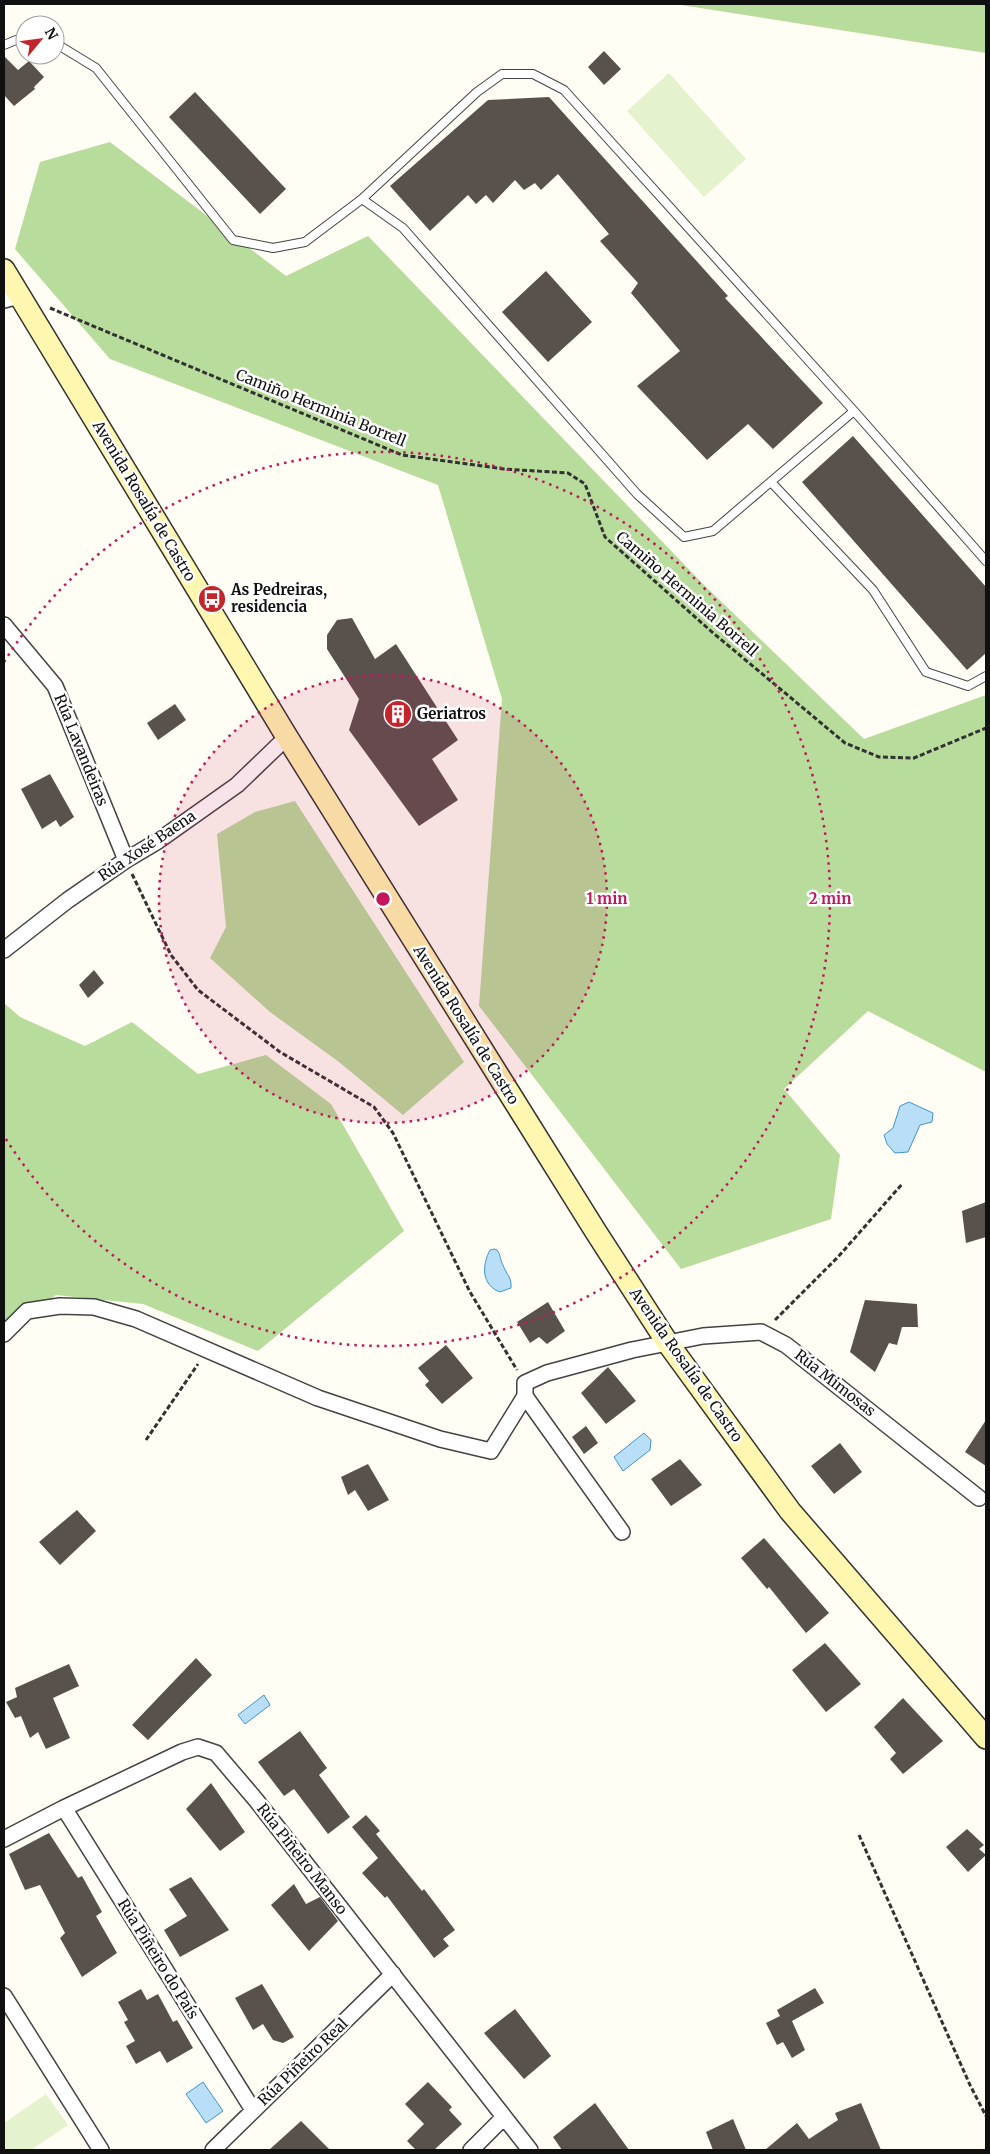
<svg xmlns="http://www.w3.org/2000/svg" width="990" height="2154" viewBox="0 0 990 2154" font-family="Merriweather,serif">
<rect width="100%" height="100%" fill="#fffdf4"/>
<!-- forest -->
<path fill="#b8dc9b" d="M675,4H986V53Z
M110,142L286,276L368,236L705,586L864,739L986,695V1072L868,1011L784,1089L840,1155L831,1219L681,1269L479,1006L502,699L438,485L110,359L15,249L40,162Z
M295,801L464,1062L403,1115L339,1062L270,1012L210,958L226,927L217,834L255,812Z
M4,1003L20,1017L85,1046L132,1022L198,1074L266,1055L331,1104L404,1231L258,1351L143,1304L56,1295L4,1332Z"/>
<!-- pitch -->
<path fill="#e5f2ce" d="M669,73L746,159L704,197L627,111Z
M46,2094L68,2125L31,2150H4V2123Z"/>
<!-- water -->
<path fill="#b8dff7" stroke="#3e95cf" d="M909,1102L933,1113L932,1122L920,1125L908,1152L895,1153L887,1144L884,1135L893,1128L900,1106Z
M494,1249L497,1250C501,1255 500,1260 503,1265C506,1274 512,1277 511,1288L500,1292C481,1285 482,1265 490,1250Z
M644,1433L651,1440L650,1450L623,1471L614,1457Z
M264,1695L270,1705L245,1724L238,1715Z
M203,2082L223,2111L206,2123L186,2094Z"/>
<!-- building -->
<path fill="#59514c" d="M604,51L621,69L604,85L588,67Z
M4,56L18,70L29,61L44,77L34,87L35,89L14,106L4,95Z
M195,92L286,189L260,214L169,117Z
M549,97L728,296L725,298L823,403L773,449L748,424L707,460L637,386L680,351L631,293L638,283L600,241L609,234L558,174L541,190L535,183L524,190L515,180L493,203L486,195L476,204L468,195L430,231L390,186L488,100Z
M546,271L592,322L548,362L502,312Z
M853,436L986,587V653L967,670L802,482Z
M352,618L375,659L396,644L458,740L432,759L458,800L419,826L349,730L359,699L327,649V635L337,620Z
M175,704L186,720L158,740L147,723Z
M50,774L74,817L60,827L56,820L42,829L21,789Z
M94,970L104,983L88,998L79,985Z
M986,1202V1237L966,1243L962,1211Z
M865,1300L917,1304L918,1327H902L897,1345L889,1343L875,1372L850,1352Z
M548,1302L565,1331L547,1344L539,1337L530,1343L517,1322Z
M446,1345L473,1378L442,1404L425,1385L429,1381L418,1368Z
M608,1367L636,1401L606,1424L581,1393Z
M986,1420V1466L965,1452Z
M586,1426L598,1443L584,1454L572,1437Z
M840,1443L862,1472L834,1494L811,1466Z
M680,1459L702,1485L671,1506L651,1479Z
M368,1464L389,1500L368,1511L355,1490L348,1495L341,1477Z
M77,1510L96,1531L60,1565L39,1542Z
M764,1538L829,1613L806,1633L769,1587L767,1589L741,1558Z
M825,1643L861,1684L826,1712L792,1670Z
M196,1658L212,1675L148,1740L132,1725Z
M69,1664L79,1686L53,1698L70,1738L46,1749L38,1732L30,1738L21,1716L15,1718L6,1702L17,1697L15,1688Z
M903,1698L943,1741L903,1774L890,1759L896,1753L874,1727Z
M300,1731L327,1768L319,1775L350,1817L328,1834L294,1789L284,1796L258,1762Z
M211,1783L245,1832L220,1851L186,1809Z
M366,1815L380,1831L376,1834L422,1891L424,1889L455,1930L443,1939L449,1946L434,1958L387,1896L385,1898L362,1873L378,1858L352,1827Z
M967,1829L984,1845L979,1849L986,1855L968,1872L946,1847Z
M49,1833L78,1878L82,1876L102,1912L96,1916L117,1953L82,1977L60,1938L65,1933L40,1885L25,1890L9,1854Z
M191,1877L229,1930L180,1957L164,1930L187,1916L169,1889Z
M294,1884L306,1904L320,1897L338,1921L309,1951L271,1905Z
M262,1984L294,2037L283,2043L273,2040L263,2024L253,2030L235,1998Z
M815,1988L824,2003L792,2021L805,2050L792,2058L783,2042L777,2045L766,2023L780,2016L777,2010Z
M141,1989L147,2000L158,1994L173,2022L177,2020L193,2048L167,2063L160,2051L136,2064L126,2046L135,2041L124,2022L128,2020L118,2002Z
M515,2009L551,2056L524,2079L484,2033Z
M428,2082L452,2107L449,2110L462,2124L434,2150H416L407,2141L424,2124L405,2104Z
M595,2103L629,2150H562L553,2137Z
M861,2103L881,2150H765L797,2123L809,2139L838,2120L835,2113Z
M733,2119L746,2150H713L706,2132Z
M301,2121L330,2150H269Z"/>
<g fill="none" stroke-linecap="round" stroke-linejoin="round">
<defs>
<path id="lane" d="M55,43L96,68L233,240L273,248L305,242L362,199L477,92L502,74H533L564,90L854,411L713,531L684,537L637,494L403,228L362,199
M4,45L16,40L25,41
M854,411L986,561
M771,482L873,590L926,672L968,686L986,676"/>
<path id="street" d="M4,300L19,296
M4,625L55,686L126,860
M4,950L68,900L126,860L158,841L237,785L287,737
M4,1334L27,1311L60,1306L94,1307L136,1319L318,1398L440,1439L491,1451L525,1396V1383L547,1373L632,1350L703,1336L761,1332L786,1345L979,1498
M525,1396L622,1532
M64,1808L253,2110
M4,1839L64,1808L182,1752L198,1747L216,1753L256,1800L530,2150
M4,1996L101,2150
M213,2150L393,1974
M471,2150L504,2117"/>
<path id="secondary" d="M4,270L287,737L596,1232L667,1342L790,1511L986,1738"/>
</defs>
<!-- lane casing -->
<use href="#lane" stroke="#434343" stroke-width="10"/>
<!-- street casing -->
<use href="#street" stroke="#434343" stroke-width="18"/>
<!-- secondary casing -->
<use href="#secondary" stroke="#323232" stroke-width="24"/>
<!-- path -->
<path stroke="#323232" stroke-width="3" stroke-dasharray="5 2.5" stroke-linecap="butt" d="M50,308L402,455L504,469L568,473L585,484L605,537L712,632L845,743L879,757L914,758L986,728
M132,874L171,955L198,990L280,1052L374,1107L393,1133L470,1292L517,1370
M775,1320L838,1257L903,1183
M146,1440L198,1364
M859,1835L970,2085L986,2116"/>
<!-- lane -->
<use href="#lane" stroke="#fff" stroke-width="8"/>
<!-- street -->
<use href="#street" stroke="#fff" stroke-width="15"/>
<!-- secondary -->
<use href="#secondary" stroke="#fff6af" stroke-width="21"/>
</g>
<!-- distance rings -->
<circle cx="383" cy="899" r="224" fill="#c2185b" fill-opacity=".12"/>
<g fill="none" stroke="#c2185b" stroke-width="2.5" stroke-dasharray="2.5 5">
<circle cx="383" cy="899" r="224"/>
<path d="M4 662A447 447 0 1 1 4 1136"/>
</g>
<!-- icons -->
<defs>
<symbol id="bus-disc" viewBox="-11 -11 22 22"><circle r="9.5" fill="#c3252d" stroke="#fff"/><path d="M-5-6H5V4H4V6H2V4H-2V6H-4V4H-5ZM-3.5-4V0h7V-4ZM-3.5 1.2v1.5H-2V1.2ZM2 1.2v1.5H3.5V1.2Z" fill="#fff"/></symbol>
<symbol id="building-disc" viewBox="-11 -11 22 22"><circle r="9.5" fill="#c3252d" stroke="#fff"/><path d="M-4-6H4V6H1V3H-1V6H-4ZM-2.5-4.3h1.7v1.8h-1.7ZM.8-4.3h1.7v1.8H.8ZM-2.5-1h1.7V.8h-1.7ZM.8-1h1.7V.8H.8Z" fill="#fff"/></symbol>
</defs>
<g fill-rule="evenodd">
<use href="#bus-disc" x="196" y="583" width="32" height="32"/>
<use href="#building-disc" x="382" y="698" width="32" height="32"/>
</g>
<g text-anchor="middle" stroke-width="5" stroke-linejoin="round" paint-order="stroke">
<!-- street labels -->
<g font-size="15" fill="#101010" stroke="#fff">
<text transform="translate(321 408) rotate(22)" y="5">Camiño Herminia Borrell</text>
<text transform="translate(144 501) rotate(59)" y="5">Avenida Rosalía de Castro</text>
<text transform="translate(687 594) rotate(41)" y="5">Camiño Herminia Borrell</text>
<text transform="translate(81 750) rotate(68)" y="5">Rúa Lavandeiras</text>
<text transform="translate(147 846) rotate(-34)" y="5">Rúa Xosé Baena</text>
<text transform="translate(466 1025) rotate(58)" y="5">Avenida Rosalía de Castro</text>
<text transform="translate(686 1365) rotate(55)" y="5">Avenida Rosalía de Castro</text>
<text transform="translate(835 1383) rotate(38)" y="5">Rúa Mimosas</text>
<text transform="translate(302 1859) rotate(52)" y="5">Rúa Piñeiro Manso</text>
<text transform="translate(158 1959) rotate(58)" y="5">Rúa Piñeiro do País</text>
<text transform="translate(303 2062) rotate(-44)" y="5">Rúa Piñeiro Real</text>
</g>
<!-- poi labels -->
<g font-size="15" font-weight="bold" fill="#101010" stroke="#fff" text-anchor="start">
<text x="231" y="595">As Pedreiras,<tspan x="231" dy="17">residencia</tspan></text>
<text x="417" y="719">Geriatros</text>
</g>
</g>
<circle cx="383" cy="899" r="8" fill="#c2185b" stroke="#fff" stroke-width="2.5"/>
<g font-size="15" text-anchor="middle" font-weight="bold" fill="#c2185b" stroke="#fff" stroke-width="5" stroke-linejoin="round" paint-order="stroke">
<text x="607" y="904">1 min</text>
<text x="830" y="904">2 min</text>
</g>
<!-- border -->
<rect width="990" height="2154" fill="none" stroke="#101010" stroke-width="10"/>
<!-- north arrow -->
<g transform="translate(40 40) rotate(61)"><circle r="24" fill="#ffffff" stroke="#9f9f9f"/>
<path d="M0-4L9 19L0 12L-9 19Z" fill="#c3252d"/>
<text y="-8" font-size="14" font-weight="bold" text-anchor="middle" fill="#101010">N</text>
</g>
</svg>
